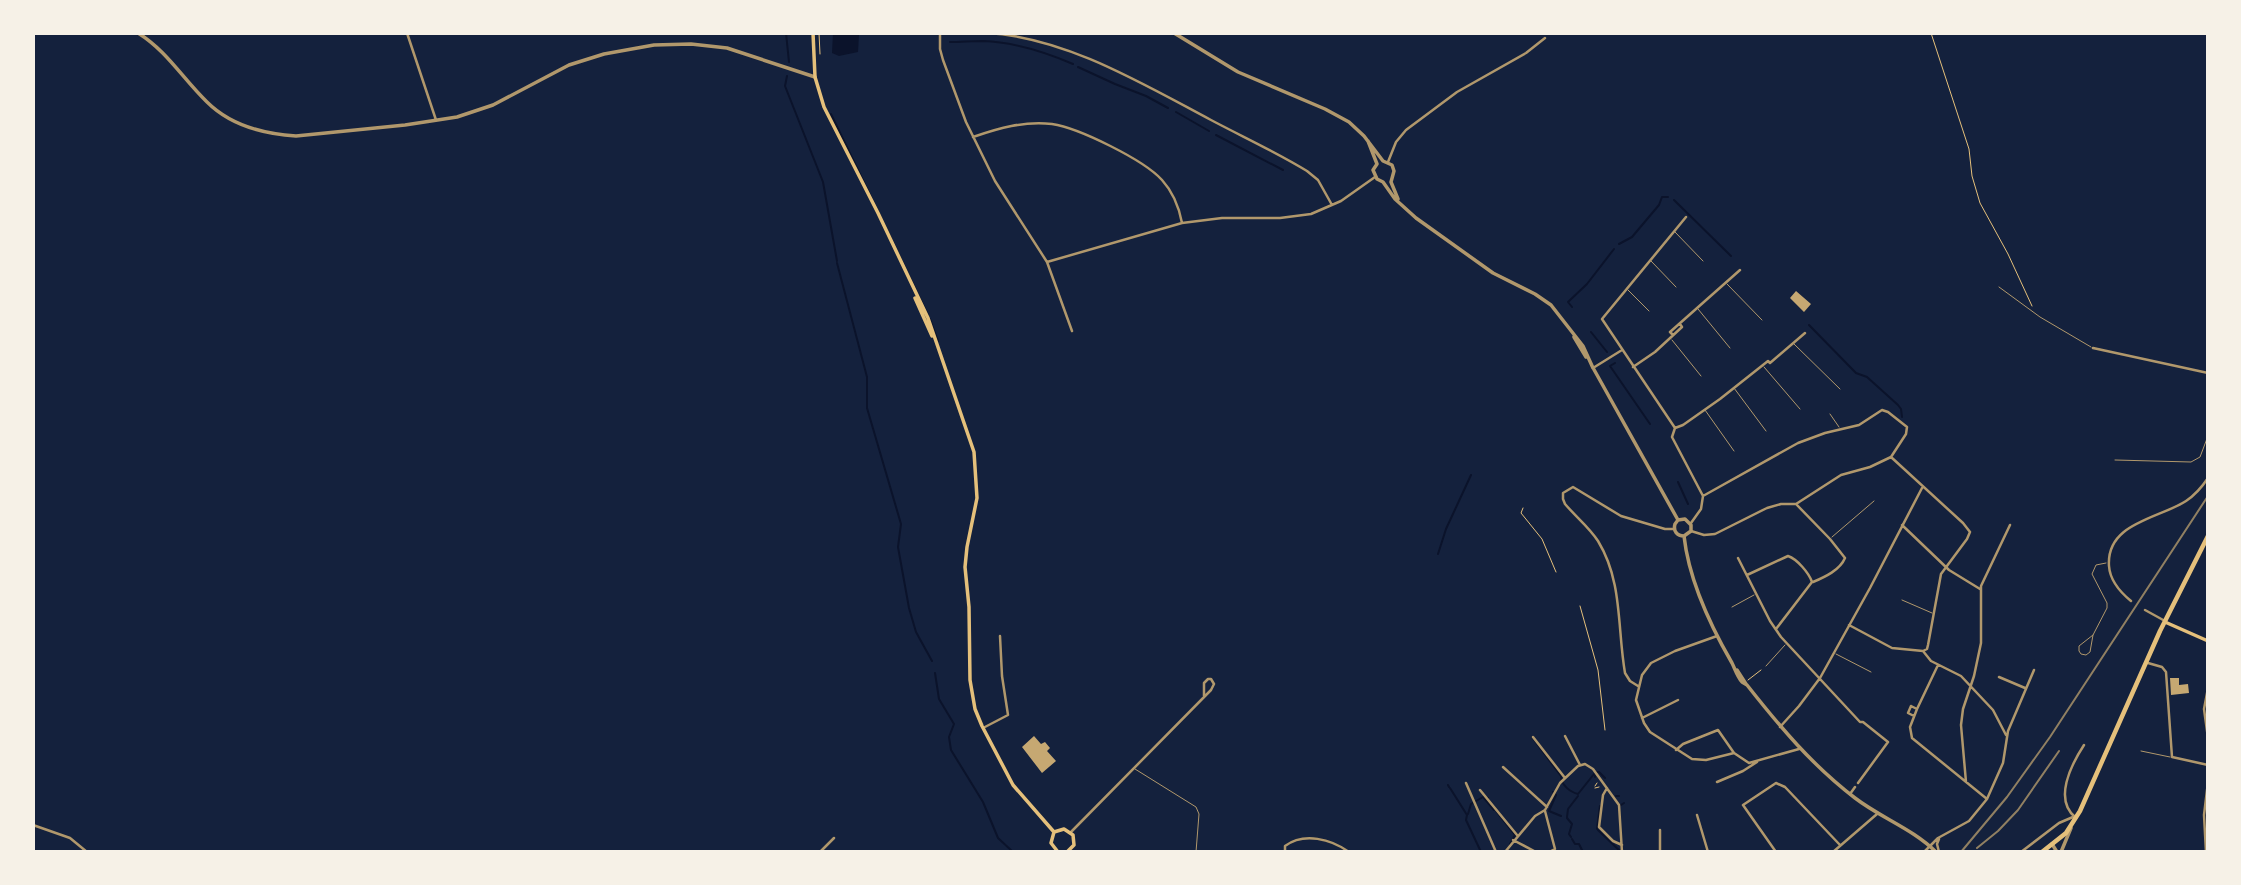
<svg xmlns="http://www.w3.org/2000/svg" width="2241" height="885" viewBox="0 0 2241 885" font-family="'Fira Sans',sans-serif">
<rect width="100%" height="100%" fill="#14213d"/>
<!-- water -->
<path fill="#0b132b" d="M833,33L859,35L858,52L839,56L832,53Z"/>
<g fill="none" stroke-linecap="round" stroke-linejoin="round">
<!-- stream -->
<path stroke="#0b132b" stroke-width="2" d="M786,33L789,62
M950,42C961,42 972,41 983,41C1014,42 1045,52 1073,64
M1078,67L1115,84L1146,96L1168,108
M787,76L785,86L823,182L837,261
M1176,112L1209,131
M831,114L928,315
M1216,135L1283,170
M1674,200L1731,256
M1619,244L1632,237L1659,205L1662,197H1668
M837,263L867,377V408L901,524L898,547L909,608L916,632L932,661
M1572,307L1568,302L1587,284L1614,249
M930,319L938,341
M1809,325L1856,373L1867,377L1898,405L1901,409L1902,417
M1591,332L1607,352
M1615,363L1610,366L1650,424
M1678,482L1688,504
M1438,554L1446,529L1471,475
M935,673L939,699L954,724L949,737L951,750L983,802L998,838L1013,852
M1532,737L1561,776C1561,785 1570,792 1578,794
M1597,772H1599L1605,778
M1595,776V777
M1448,785L1449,787
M1450,788L1467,815L1466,820L1481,852
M1553,792L1556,795L1549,811L1561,816
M1578,794L1594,774
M1616,796H1619
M1484,798L1494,810
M1621,805L1624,803
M1496,811L1515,835L1510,844
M1468,814L1471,804L1483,797L1488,798
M1567,817L1568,809L1578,796
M1567,818L1572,824L1569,834L1571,837
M1597,829L1600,806
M1598,830L1621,852
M1572,839L1575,844H1579L1583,852
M1557,851L1560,852"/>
</g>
<!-- building -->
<path fill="#c6a872" d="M1796,291L1811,304L1804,312L1790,298Z
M2170,678H2179V685L2188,684L2189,693L2171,695Z
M1034,736L1041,744L1045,742L1050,748L1047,751L1056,761L1042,773L1022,747Z"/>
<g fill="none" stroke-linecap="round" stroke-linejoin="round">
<!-- path -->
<path stroke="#e5c07b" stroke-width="1" d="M819,33L820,54
M1931,33L1969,149L1972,176L1980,203L2008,254L2032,306
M1523,508L1521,513L1542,539L1556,572
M1580,606L1598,670L1605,730
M1748,680L1761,670
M1595,786L1597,783
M1595,788L1599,787"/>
<!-- service -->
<path stroke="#b1986c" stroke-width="1" d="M1675,232L1703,261
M1651,261L1676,287
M1727,284L1762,320
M1999,287L2040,317L2091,347
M1628,290L1649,311
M1698,309L1730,348
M1672,340L1701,376
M1794,344L1840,389
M1764,367L1800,409
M1734,388L1766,431
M1705,410L1734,451
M1830,414L1839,427
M2115,460L2191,462L2200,457L2208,436
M1832,537L1874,501
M1902,600L1932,613
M1732,607L1754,595
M2093,635L2079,646V651L2081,654L2086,655L2090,652L2093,635L2107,608V603L2092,574L2096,565L2106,563
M1836,654L1871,672
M1766,666L1785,645
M2141,751L2170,757
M1135,769L1196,807L1199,814L1196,852"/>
<!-- minor -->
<path stroke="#b1986c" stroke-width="2.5" d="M407,33L436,120
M940,33V49L943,60L966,122L995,181L1047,262L1072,331
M987,33C1065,37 1143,84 1211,120C1243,137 1276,152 1307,171L1318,180L1332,205
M973,137C999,128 1023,121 1052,124C1079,128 1144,160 1162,180C1173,192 1179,207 1182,223
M1388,162L1396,142L1406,130L1457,92L1526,53L1545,38
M1686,217L1602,319L1675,428L1672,437L1703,496L1701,509L1691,523
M1047,262L1182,223L1222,218H1280L1311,214L1341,201L1375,177
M1673,335L1670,332L1740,270
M2093,348L2208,373
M1633,367L1655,352L1682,327L1680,324
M1593,368L1622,350
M1675,428L1683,425L1720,399L1768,361L1770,363L1805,333
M1891,457L1963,523L1970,532L1967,539L1941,574L1928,645L1927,649L1923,651
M1796,504L1830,539L1845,558C1840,570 1825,577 1813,582
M1902,525L1949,570L1980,589
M1691,531L1704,535L1715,534L1767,508L1781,504H1796L1841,475L1870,467L1891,457L1906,434L1907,427L1888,412L1882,410L1859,425L1825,433L1798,443L1703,496
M1738,558L1770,621L1781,637L1860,722H1863L1888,742L1858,783
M1747,575L1788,556C1797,559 1809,573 1812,582L1776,629
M2131,601C2120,592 2110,581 2109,566C2106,523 2158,519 2186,501C2195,495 2202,487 2208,478
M2145,610L2165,621
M1849,625L1892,648L1923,651
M1717,636L1675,651L1651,663L1642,675L1636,700L1644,723L1650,732L1692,759L1706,760L1734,753
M1923,651L1931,661L1961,676L1993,710L2006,735
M2148,663L2162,667L2166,672L2172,757L2208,765
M1999,677L2025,688
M1638,686L1630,681L1625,673C1617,627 1623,582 1598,541C1589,527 1576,517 1565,504L1563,499V493L1573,487L1621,516L1665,529H1674
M2208,688L2204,709L2208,738
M1917,709L1938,665
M1914,716L1908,713L1911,706L1917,709L1910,727L1912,738L1987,799
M1642,718L1678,700
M1780,727L1799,706L1820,678L1870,588L1922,488
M983,728L1008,715L1002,676L1000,636
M1565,736L1580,765
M1533,737L1565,778
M1676,750L1683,744L1718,730L1734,753L1749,763L1799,749
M1503,767L1547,807
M1717,782L1743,771L1757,762
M1966,782L1961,725L1963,709L1974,676L1981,643V586L2010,525
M1466,783L1496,852
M1607,788L1603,795L1599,827L1613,841L1622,845
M1480,790L1517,835
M1850,794L1855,787
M1545,811L1555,849L1549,852
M1697,815L1708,852
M2076,818C2053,800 2071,765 2084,745
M33,825L70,838L87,852
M1660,830V852
M1071,832L1211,690L1214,684L1211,679H1208L1204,683V697
M1939,839L1937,844L1939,852
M1513,840L1536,852
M820,852L834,838
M1285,852V846C1304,832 1331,839 1349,852
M1505,852L1535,816L1545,810L1560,783L1578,766L1585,764L1593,769L1619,805L1622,852
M1776,852L1743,805L1776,783L1785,787L1840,845
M1833,852L1877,814
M1924,852L1938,838L1969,821L1987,799L2003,763L2008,731L2034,670
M2021,852L2059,823L2073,817
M2206,852L2204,815L2208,782"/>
<!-- tertiary -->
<path stroke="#b1986c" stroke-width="3.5" d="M138,33C167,51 183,79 207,102C230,125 264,134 296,136L405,125L457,117L493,105L569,65L604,54L654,45L691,44L727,48L815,77
M1174,33L1238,72L1325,109L1349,122L1364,136L1383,161L1392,165L1394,171L1391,182L1398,199
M1368,141L1377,164L1373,170L1377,179L1383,182L1395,199L1416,218L1493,273L1535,294L1551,305L1583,346L1593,368
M1574,337L1586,357
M1592,366L1678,520
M1678,520L1685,519L1691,525V531L1684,536
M1678,520L1675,524C1673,531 1677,536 1684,536
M1684,536C1689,581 1710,625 1732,663C1735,669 1737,676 1742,682L1747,685C1780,727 1813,766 1855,798C1881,818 1913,829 1936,852
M1737,670L1746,684
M2052,844L2057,852
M2061,852L2071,828"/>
<!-- secondary -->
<path stroke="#e5c07b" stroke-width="3.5" d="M813,33L815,77L824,107L878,213L928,318L974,452L977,498L967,547L965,567L969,607L970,680L975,709L982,726L1013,785L1054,832
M915,298L932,336
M2165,622L2208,641
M1054,832L1064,829L1073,835L1074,845L1067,852
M1054,832L1051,843L1058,852"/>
<!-- primary -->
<path stroke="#e5c07b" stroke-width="4.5" d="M2042,852L2066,833L2080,811L2160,631L2208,536"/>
<!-- rail -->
<path stroke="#918062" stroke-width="2" d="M1977,848L1998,831L2018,810L2059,751
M1961,852L2007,797L2050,737L2208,496"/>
</g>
<!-- border -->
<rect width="2241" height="885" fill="none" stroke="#f6f1e7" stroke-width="70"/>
</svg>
